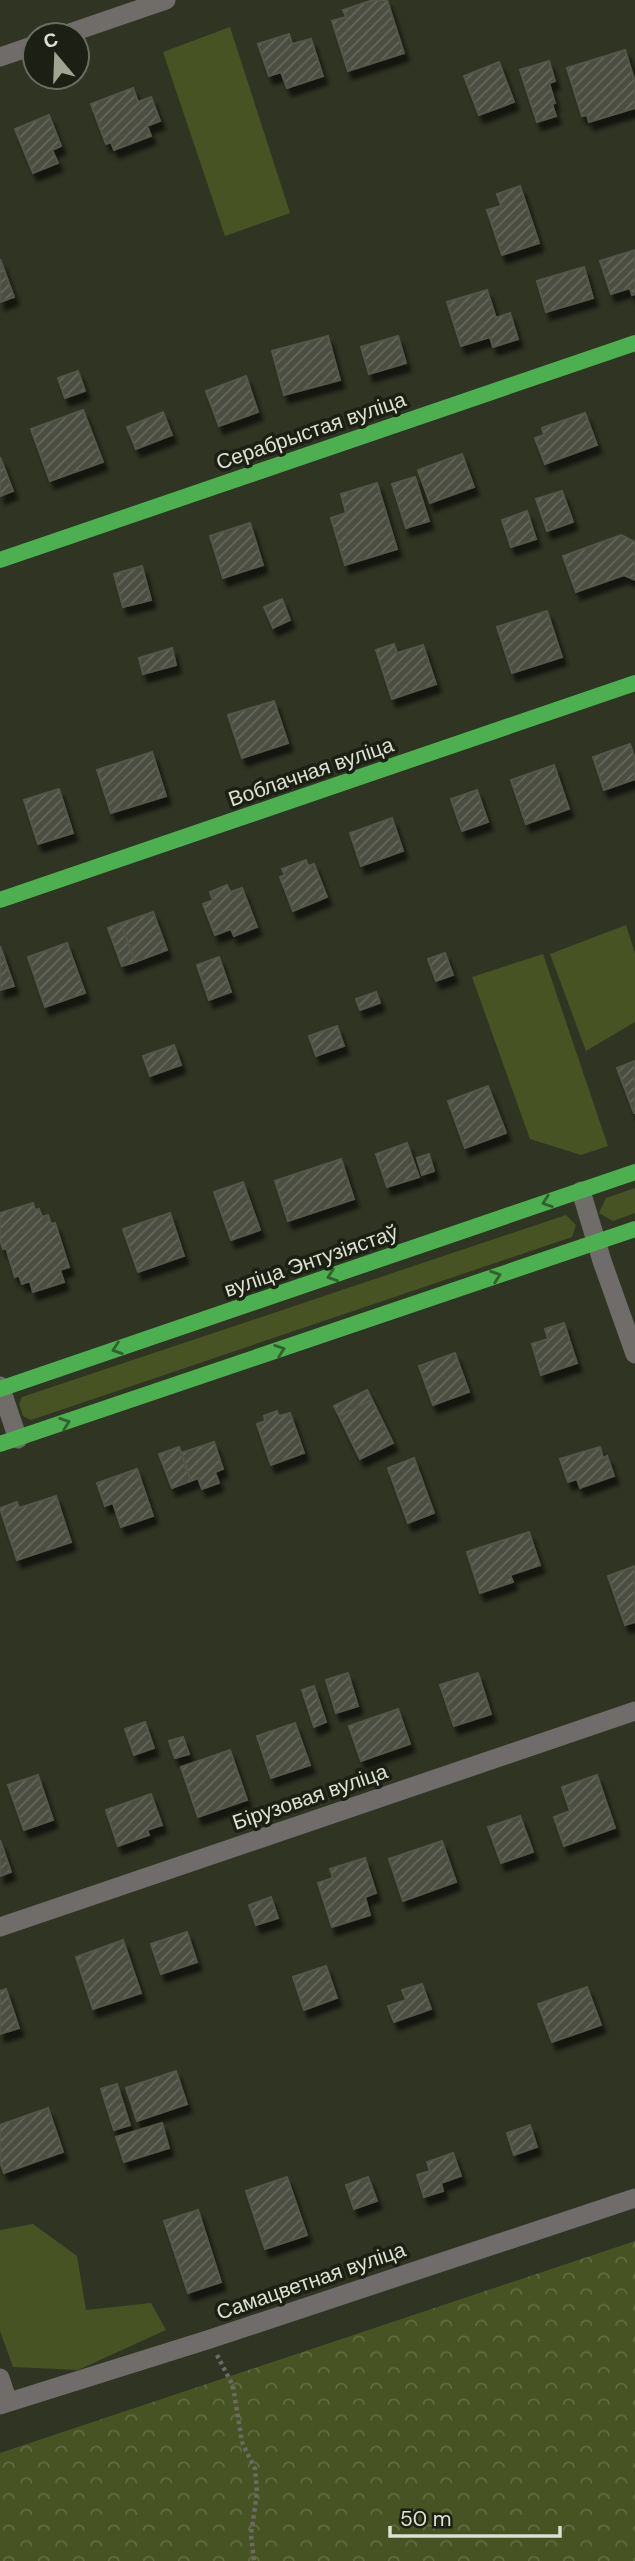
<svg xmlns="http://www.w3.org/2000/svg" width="635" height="2561" viewBox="0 0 635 2561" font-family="'DM Sans',sans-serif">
<defs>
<pattern id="forest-crowns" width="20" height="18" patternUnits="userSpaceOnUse" patternTransform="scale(1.75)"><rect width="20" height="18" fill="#485323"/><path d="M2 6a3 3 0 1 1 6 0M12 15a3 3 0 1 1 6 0" fill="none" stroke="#626b42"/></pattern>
<pattern id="building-hatch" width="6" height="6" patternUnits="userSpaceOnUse" patternTransform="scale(1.75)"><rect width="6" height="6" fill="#4b4e41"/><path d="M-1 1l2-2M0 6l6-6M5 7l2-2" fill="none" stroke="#64675b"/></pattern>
<filter id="shadow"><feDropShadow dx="4.5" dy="8" stdDeviation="2" flood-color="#0009"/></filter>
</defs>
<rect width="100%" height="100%" fill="#303423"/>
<!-- green -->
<path fill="#485323" d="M230,27L290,213L225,236L163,52Z
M626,925L635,953V1022L586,1051L550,954Z
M543,954L608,1146L581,1155L530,1139L472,977Z
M635,1188V1213L613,1221L599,1213L606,1198Z
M566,1215L576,1225L572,1237L31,1420L23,1416L19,1404L22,1397Z
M33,2224L77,2256L86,2310L151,2303L166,2330L78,2370L13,2367L0,2331V2230Z"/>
<!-- forest -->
<path fill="url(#forest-crowns)" d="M635,2241V2561H0V2453Z"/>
<!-- building -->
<path fill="url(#building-hatch)" stroke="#535749" stroke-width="2" filter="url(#shadow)" d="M373,0H387L404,53L348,71L332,21L346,17L343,10Z
M289,34L292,44L311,39L323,76L287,88L281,72L269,76L258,44Z
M625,50L635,82V108L589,122L587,115L582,116L567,68Z
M549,61L555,81L549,83L555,103L552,104L556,116L537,122L520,70Z
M499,62L514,102L479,115L464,76Z
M133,88L138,102L151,97L160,121L147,126L151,136L114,150L111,142L106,144L91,104Z
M49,115L61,146L52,150L58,163L33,173L15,129Z
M520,186L539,243L502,255L487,210L501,206L497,194Z
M635,250V294L632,295L630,288L611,294L600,261Z
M0,259L14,297L0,302Z
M584,267L593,298L546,312L537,281Z
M487,290L496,318L510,313L518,339L493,347L490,337L461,346L447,302Z
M328,336L340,380L284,395L272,351Z
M398,336L406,363L369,374L361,347Z
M78,371L85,391L65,398L58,378Z
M246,376L258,412L219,426L206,391Z
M83,410L103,462L50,481L31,429Z
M163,412L172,435L136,449L127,427Z
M585,413L597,445L545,464L535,438L544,435L542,428Z
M462,454L474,487L430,503L418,470Z
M0,457L13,491L0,496Z
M415,477L429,521L406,528L392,484Z
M377,483L397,549L345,565L331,518L346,513L341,494Z
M562,491L573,522L547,531L536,499Z
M527,511L536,539L511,547L502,520Z
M250,523L263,565L223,578L210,536Z
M621,535L635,542V580L624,575L576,592L563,556Z
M142,566L151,600L123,607L114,574Z
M282,599L290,620L273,628L264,607Z
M547,611L562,657L512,673L497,627Z
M394,644L397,653L423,645L436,684L392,699L376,650Z
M172,648L176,665L143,674L139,658Z
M274,701L288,743L242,758L228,715Z
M630,744L635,759V779L604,790L593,757Z
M152,752L166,796L111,813L97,770Z
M554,765L569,809L526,824L511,780Z
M59,789L73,833L38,844L24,800Z
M477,790L488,822L462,831L451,799Z
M392,818L403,851L361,866L350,833Z
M306,860L308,866L314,864L327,897L293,911L280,877L285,875L282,869Z
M227,885L230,892L242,888L257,927L234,936L231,929L215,935L203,904L213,900L210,892Z
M153,912L167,950L135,962L121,923Z
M121,923L135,962L122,966L108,928Z
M67,943L85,993L45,1007L28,957Z
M0,946L14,986L0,990Z
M445,953L453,975L436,981L428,959Z
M219,957L231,992L209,1000L197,965Z
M376,992L380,1003L360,1010L356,999Z
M337,1026L344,1046L316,1056L309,1036Z
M174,1045L181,1065L150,1076L143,1056Z
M635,1061V1113H634L617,1068Z
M488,1086L506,1133L465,1148L448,1101Z
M407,1143L419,1177L387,1187L376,1154Z
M429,1154L434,1171L422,1175L417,1158Z
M341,1159L354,1199L288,1221L275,1181Z
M243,1182L260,1230L231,1240L214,1192Z
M33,1203L35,1210L39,1209L42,1217L48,1215L51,1224L55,1223L69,1267L60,1270L64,1282L33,1292L30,1281L22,1284L19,1275L15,1277L6,1248L3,1249L0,1239V1213Z
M170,1213L184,1256L138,1272L123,1229Z
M564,1323L577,1363L541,1375L532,1344L548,1339L545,1329Z
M455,1353L469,1392L433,1405L419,1366Z
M367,1390L372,1400L339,1416L334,1406Z
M372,1400L393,1443L360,1459L339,1416Z
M277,1411L279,1416L290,1413L304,1453L271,1465L257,1424L265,1421L264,1416Z
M214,1442L223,1469L215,1472L219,1483L202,1489L198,1478L191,1481L181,1453Z
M179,1447L191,1481L172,1488L159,1454Z
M600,1447L603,1458L607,1456L614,1476L580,1488L577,1479L568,1482L560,1459Z
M414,1458L434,1513L408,1523L388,1468Z
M137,1469L153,1516L121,1527L113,1503L105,1506L97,1483Z
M56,1496L71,1542L17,1560L0,1508L17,1502L19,1508Z
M529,1532L540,1565L510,1575L513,1582L480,1593L467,1552Z
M635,1566V1622L625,1625L608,1576Z
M348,1673L358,1706L336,1713L326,1680Z
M478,1673L491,1714L454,1726L440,1685Z
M314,1686L326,1722L314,1727L302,1690Z
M398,1709L410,1744L361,1761L349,1726Z
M145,1722L154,1748L134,1755L125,1729Z
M295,1723L310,1765L271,1778L257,1736Z
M183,1737L189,1754L175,1758L169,1741Z
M230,1750L247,1800L198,1817L181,1767Z
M38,1775L53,1820L24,1830L8,1785Z
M597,1775L615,1828L564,1846L554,1817L570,1811L562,1787Z
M151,1794L162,1825L147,1830L149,1835L118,1846L106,1810Z
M520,1816L533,1852L501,1863L488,1827Z
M0,1840L11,1872L0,1876Z
M442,1841L456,1882L403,1901L389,1859Z
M365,1858L376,1893L365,1897L370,1915L332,1927L318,1883L333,1878L330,1869Z
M271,1897L278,1918L256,1925L249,1905Z
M187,1932L197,1962L161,1974L151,1944Z
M123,1940L141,1993L93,2009L76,1957Z
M326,1966L337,1998L304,2010L293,1977Z
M422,1984L431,2009L394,2022L388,2006L406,2000L402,1990Z
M587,1987L601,2025L552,2042L538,2004Z
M6,1989L19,2028L0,2034V1991Z
M176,2071L187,2104L137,2121L126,2088Z
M117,2084L130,2125L114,2130L101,2089Z
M48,2108L63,2152L4,2173L0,2161V2125Z
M162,2123L169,2148L124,2162L116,2137Z
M530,2125L537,2147L514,2155L507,2133Z
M453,2153L461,2176L441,2183L443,2191L424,2197L417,2175L430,2171L427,2162Z
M287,2177L307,2235L265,2249L246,2191Z
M368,2177L377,2201L354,2209L346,2185Z
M198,2210L221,2282L188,2293L164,2221Z"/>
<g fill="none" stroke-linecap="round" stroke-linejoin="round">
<!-- path -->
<path stroke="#6b6a64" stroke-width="4.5" stroke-dasharray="3.5 3.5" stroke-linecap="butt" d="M217,2355L233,2386L242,2442L255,2469L257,2492L251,2535L254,2561"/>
<!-- street -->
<path stroke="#6f6c69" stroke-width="19" d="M64,35L166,0
M0,57L35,45
M581,1191L602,1261L635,1354
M0,1386L18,1439
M0,1927L635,1711
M0,2378L8,2402
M0,2405L207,2340L635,2198"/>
<!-- fast -->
<path stroke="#4caf50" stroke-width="16" d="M0,560L635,343
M0,900L635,683
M0,1389L635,1172
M0,1444L635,1229"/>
</g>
<!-- one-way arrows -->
<defs><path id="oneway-chevron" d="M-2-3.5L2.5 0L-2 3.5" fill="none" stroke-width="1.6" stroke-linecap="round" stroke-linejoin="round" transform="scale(1.75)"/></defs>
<g stroke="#32602e">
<use href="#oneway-chevron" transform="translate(547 1202) rotate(161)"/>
<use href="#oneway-chevron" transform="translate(332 1276) rotate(161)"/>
<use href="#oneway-chevron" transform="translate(496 1276) rotate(-19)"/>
<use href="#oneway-chevron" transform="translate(117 1349) rotate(161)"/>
<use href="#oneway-chevron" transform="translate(280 1350) rotate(-19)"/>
<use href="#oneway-chevron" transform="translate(65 1423) rotate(-19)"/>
</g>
<g text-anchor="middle" stroke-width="7" stroke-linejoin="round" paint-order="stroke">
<!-- street labels -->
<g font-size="21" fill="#dce1d0" stroke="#1c1f13">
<text transform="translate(311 431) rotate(-19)" y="7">Серабрыстая вуліца</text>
<text transform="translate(311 772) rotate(-19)" y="7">Воблачная вуліца</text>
<text transform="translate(311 1261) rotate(-19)" y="7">вуліца Энтузіястаў</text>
<text transform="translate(310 1797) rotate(-19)" y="7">Бірузовая вуліца</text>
<text transform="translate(311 2281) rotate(-19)" y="7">Самацветная вуліца</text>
</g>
</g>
<!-- north arrow -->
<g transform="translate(56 56) rotate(341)"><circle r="33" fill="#1c1f13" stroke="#696d5f" stroke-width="2"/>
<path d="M0-5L12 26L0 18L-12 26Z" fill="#a0a493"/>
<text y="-10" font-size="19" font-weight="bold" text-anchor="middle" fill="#dce1d0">С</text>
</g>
<!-- scale -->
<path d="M390 2526v10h170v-10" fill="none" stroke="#dce1d0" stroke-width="3.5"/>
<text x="400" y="2526" font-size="21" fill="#dce1d0" stroke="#1c1f13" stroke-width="5" paint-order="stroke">50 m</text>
</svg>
